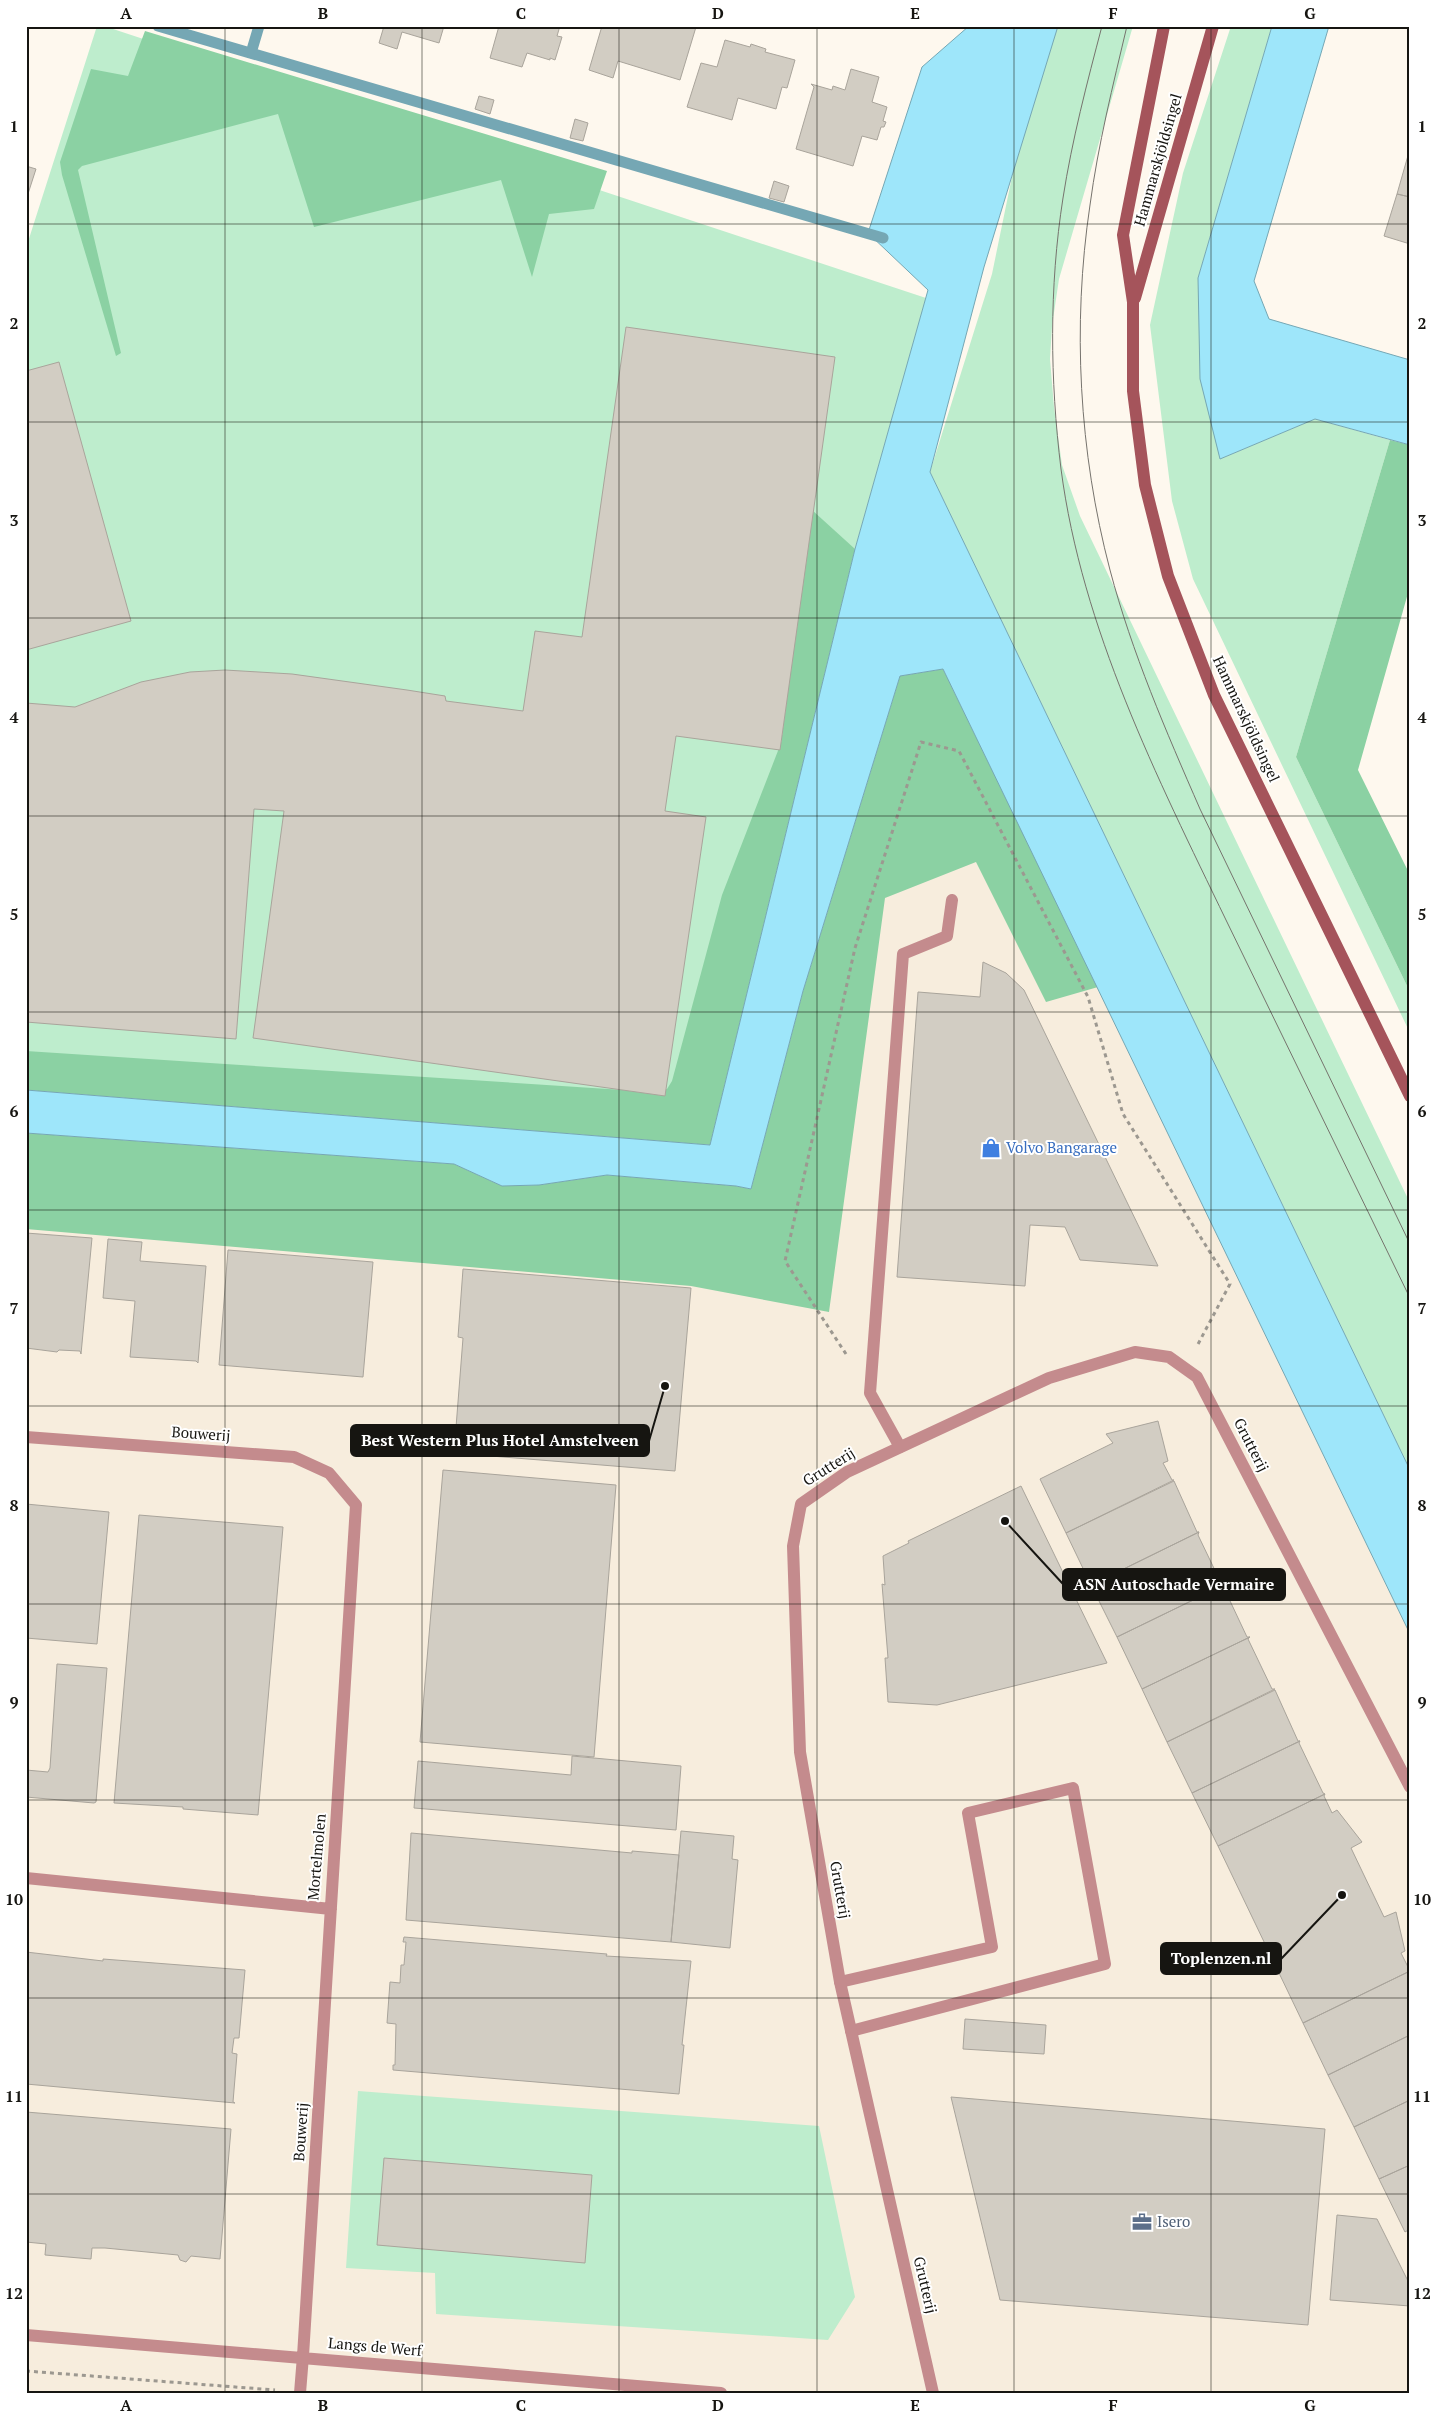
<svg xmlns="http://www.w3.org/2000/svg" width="1436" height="2419" viewBox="0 0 1436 2419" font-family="'PT Serif',serif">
<rect width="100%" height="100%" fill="#fef8ee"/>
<!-- built -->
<path fill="#f7eddd" d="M906,534L1410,1466V2393H26V1086Z"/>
<!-- green -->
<path fill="#beedcd" d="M97,26H104L926,298L694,1117L26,1067V248Z
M1043,26H1133L1059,279L1052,326L1050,359L1054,407L1062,465L1080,516L1410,1203V1470L930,472L992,274Z
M1231,26H1272L1198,278L1220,459L1315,419L1390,440L1296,757L1410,992V1033L1193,579L1172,501L1150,325L1183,173Z
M358,2091L819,2126L855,2297L828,2340L436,2314L435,2273L346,2268Z"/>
<!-- forest -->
<path fill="#8bd1a3" d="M145,31L607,171L594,209L549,214L532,277L501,180L314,227L278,114L82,166L78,170L121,353L116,356L62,175L60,162L91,69L128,76Z
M1390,440L1410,445V586L1358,770L1410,875V992L1296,757Z
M812,510L855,549L710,1145L26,1090V1051L654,1092L667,1089L672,1081L722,895L781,743Z
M943,669L1098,987L1046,1002L976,862L885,898L829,1312L691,1286L26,1229V1133L454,1164L502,1186L539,1185L607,1175L736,1186L751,1189L803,991L900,676Z"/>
<!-- water -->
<path fill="#9ee6fa" stroke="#75a7b4" d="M969,26H1058L984,267L930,472L1410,1470V1634L943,669L900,676L803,991L751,1189L736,1186L607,1175L539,1185L502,1186L454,1164L26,1133V1090L710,1145L855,549L928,290L868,233L922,67Z
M1272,26H1329L1254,281L1269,319L1410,360V445L1315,419L1220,459L1200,379L1198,278Z"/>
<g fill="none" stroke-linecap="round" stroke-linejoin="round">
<!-- stream -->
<path stroke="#75a7b4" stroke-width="11" d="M158,26L883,238
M251,53L259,26"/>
</g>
<!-- building -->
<path fill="#d2cdc3" stroke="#a9a49b" d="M384,26H444L439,43L402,32L397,49L379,43Z
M499,26H560L557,36L562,37L555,60L550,58V60L527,53L522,67L490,58Z
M602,26L696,27L680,80L618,61L613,78L589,70Z
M725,40L750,47L751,44L766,49L765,52L795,60L787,88L782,87L776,109L738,98L732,120L687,107L701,63L717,67Z
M851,69L879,77L872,102L887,107L883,121L886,122L884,127H881L877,140L862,136L853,166L796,149L814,87L811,84L832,90L833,86L845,90Z
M479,96L494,100L490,114L475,109Z
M575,119L588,123L583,141L570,138Z
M1409,152H1410V197L1397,194Z
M26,166L36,169L26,200Z
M774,181L789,186L784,202L769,198Z
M1397,194L1410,197V244L1384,236Z
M626,327L835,357L780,750L676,736L665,811L706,817L665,1096L253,1038L284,811L254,809L236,1039L26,1022V703L75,707L141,682L190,672L225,670L292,674L407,690L445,696L446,701L523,711L535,631L582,637Z
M59,362L131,621L26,650V371Z
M983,962L1006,973L1024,990L1158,1266L1080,1260L1065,1227L1030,1225L1025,1286L897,1277L918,992L980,997Z
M26,1233L92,1238L81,1354L80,1351L59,1350L57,1352L26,1348Z
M108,1239L142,1242L140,1261L206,1266L198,1363L196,1361L130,1357L135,1301L103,1298Z
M228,1250L373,1262L363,1377L219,1365Z
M463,1269L691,1288L675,1471L454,1453L463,1338L458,1337Z
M1158,1421L1168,1461L1163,1463L1172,1480H1174L1066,1533L1040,1479L1113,1443L1106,1434Z
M443,1470L616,1485L594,1757L420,1742Z
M1174,1481L1197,1532H1199L1091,1585L1066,1533Z
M1021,1486L1107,1663L937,1705L888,1702L885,1658H888L882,1584L885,1585L883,1556L909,1543L908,1541Z
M26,1504L109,1512L97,1644L26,1638Z
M139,1515L283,1527L258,1815L183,1809V1807L114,1803Z
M1199,1532L1198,1535L1222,1585H1224L1117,1637L1091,1585Z
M1224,1585L1223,1586L1247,1637H1250L1142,1689L1117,1637Z
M1250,1637L1248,1639L1272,1689H1275L1167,1742L1142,1689Z
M57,1664L107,1668L96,1802L94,1803L26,1797V1770L48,1772L50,1768Z
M1275,1690L1298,1741H1300L1192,1793L1167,1742Z
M1300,1741L1299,1743L1323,1793L1325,1794L1218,1846L1192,1793Z
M572,1756L681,1766L676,1830L414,1808L418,1761L571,1775Z
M1325,1794L1324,1796L1332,1813L1337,1810L1362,1842L1351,1848L1384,1917L1396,1912L1405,1951L1401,1953L1410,1971L1303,2023L1218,1846Z
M681,1831L734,1836L732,1859L738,1860L730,1948L671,1942Z
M411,1833L632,1853V1851L679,1855L671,1942L406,1920Z
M404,1937L607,1954L606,1956L691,1961L682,2045H684L679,2094L393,2070V2065H395L396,2024L387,2023L390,1982L400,1983L401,1965H404L406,1942H403Z
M26,1952L103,1961V1959L245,1970L239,2038H234L232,2053L237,2054L233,2102L235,2103L26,2084Z
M1410,1971V2035L1328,2075L1303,2023Z
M965,2019L1046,2025L1044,2054L963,2049Z
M1410,2035V2100L1354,2127L1328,2075Z
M951,2097L1325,2129L1308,2325L1000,2300Z
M1410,2100V2165L1379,2179L1354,2127Z
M26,2112L231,2129L220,2259L191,2256L186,2262L180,2260L178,2255L105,2248H92L91,2259L45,2255L46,2244L26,2242Z
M384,2158L592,2175L585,2263L377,2245Z
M1410,2165V2229L1405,2232L1379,2179Z
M1337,2215L1377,2219L1410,2285V2306L1330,2300Z"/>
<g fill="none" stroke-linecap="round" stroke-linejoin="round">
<!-- path -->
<path stroke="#9c9890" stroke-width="3" stroke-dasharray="4 4" stroke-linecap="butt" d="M846,1354L785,1261L855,948L921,742L959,751L1088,997L1123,1114L1230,1284L1197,1346
M26,2371L275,2390"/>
<!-- lane -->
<path stroke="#c48b8d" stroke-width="12" d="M900,1447L870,1393L903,954L947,936L952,900
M840,1982L992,1947L968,1813L1073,1788L1105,1964L851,2031
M300,2393L303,2356"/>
<!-- street -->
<path stroke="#c48b8d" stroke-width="12" d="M26,1437L294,1457L329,1473L356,1505L303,2356
M26,1878L331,1909
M26,2335L721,2393
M933,2393L840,1982L800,1752L793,1546L801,1504L847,1472L1049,1378L1135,1352L1169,1357L1197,1377L1410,1787"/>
<!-- secondary -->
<path stroke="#a5545b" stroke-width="12" d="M1164,26L1123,235L1133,302V391L1145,485L1168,576L1214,695L1410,1096
M1135,298L1213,26"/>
<!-- tram -->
<path stroke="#76736d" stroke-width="1" d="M1102,26C1087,83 1072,140 1063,198C1049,287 1050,380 1061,469C1082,629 1157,777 1226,920C1287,1046 1349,1172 1410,1298
M1127,26C1113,85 1098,145 1090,205C1072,326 1079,452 1110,570C1132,653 1166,731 1200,809L1410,1244"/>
</g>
<!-- grid -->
<path fill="none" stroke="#161511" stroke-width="1" stroke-opacity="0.55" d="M225,26V2393M422,26V2393M619,26V2393M817,26V2393M1014,26V2393M1211,26V2393M26,224H1410M26,422H1410M26,618H1410M26,816H1410M26,1012H1410M26,1210H1410M26,1406H1410M26,1604H1410M26,1800H1410M26,1998H1410M26,2194H1410"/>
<!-- icons -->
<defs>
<symbol id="shop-bare" viewBox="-9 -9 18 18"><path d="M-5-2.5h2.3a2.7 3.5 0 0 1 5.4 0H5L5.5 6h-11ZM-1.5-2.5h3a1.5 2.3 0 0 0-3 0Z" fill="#3f7fe0" stroke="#fff" stroke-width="2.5" paint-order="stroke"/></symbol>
<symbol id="office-bare" viewBox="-9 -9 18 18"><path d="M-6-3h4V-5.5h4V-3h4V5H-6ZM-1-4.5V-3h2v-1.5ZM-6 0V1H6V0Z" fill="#5c6f8a" stroke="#fff" stroke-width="2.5" paint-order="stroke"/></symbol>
</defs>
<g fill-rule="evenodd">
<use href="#shop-bare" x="977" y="1134" width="28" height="28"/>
<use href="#office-bare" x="1128" y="2208" width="28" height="28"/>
</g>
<g text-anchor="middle" stroke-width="4" stroke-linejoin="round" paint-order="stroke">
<!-- street labels -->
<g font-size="15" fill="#161511" stroke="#fff">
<text transform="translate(1158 160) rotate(-74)" y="5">Hammarskjöldsingel</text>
<text transform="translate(1246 719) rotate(65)" y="5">Hammarskjöldsingel</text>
<text transform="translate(201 1434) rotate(4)" y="5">Bouwerij</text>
<text transform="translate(1251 1445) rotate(63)" y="5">Grutterij</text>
<text transform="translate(829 1467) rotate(-32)" y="5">Grutterij</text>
<text transform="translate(317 1857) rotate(-85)" y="5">Mortelmolen</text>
<text transform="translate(840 1890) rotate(80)" y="5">Grutterij</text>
<text transform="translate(301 2132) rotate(-86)" y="5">Bouwerij</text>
<text transform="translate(925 2285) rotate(77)" y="5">Grutterij</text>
<text transform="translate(375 2347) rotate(5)" y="5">Langs de Werf</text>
</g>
<!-- shop labels -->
<g font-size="15" fill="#366cbe" stroke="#fff" text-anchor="start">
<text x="1006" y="1153">Volvo Bangarage</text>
</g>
<!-- service labels -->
<g font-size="15" fill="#4e5e75" stroke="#fff" text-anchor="start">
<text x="1157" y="2227">Isero</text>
</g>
</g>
<!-- callouts -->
<path fill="none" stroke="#161511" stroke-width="2" d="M665 1386L649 1441M1005 1521L1063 1584M1342 1895L1281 1959"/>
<g fill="#161511" stroke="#fff" stroke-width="2">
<circle cx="665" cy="1386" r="5"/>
<circle cx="1005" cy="1521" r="5"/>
<circle cx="1342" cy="1895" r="5"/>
</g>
<g fill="#161511" stroke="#161511" stroke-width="2">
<rect x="351" y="1425" width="298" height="31" rx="5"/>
<rect x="1063" y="1569" width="222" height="31" rx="5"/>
<rect x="1161" y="1943" width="120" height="31" rx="5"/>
</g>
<g font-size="16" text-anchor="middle" font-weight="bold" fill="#fff">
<text x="500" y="1446">Best Western Plus Hotel Amstelveen</text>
<text x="1174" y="1590">ASN Autoschade Vermaire</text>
<text x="1221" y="1964">Toplenzen.nl</text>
</g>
<!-- border -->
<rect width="1436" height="2419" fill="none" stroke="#ffffff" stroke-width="55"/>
<rect x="28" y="28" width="1380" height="2364" fill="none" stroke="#161511" stroke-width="2"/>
<g font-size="16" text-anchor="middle" font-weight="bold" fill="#161511">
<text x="126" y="19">A</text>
<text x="323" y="19">B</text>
<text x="521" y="19">C</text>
<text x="718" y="19">D</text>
<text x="915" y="19">E</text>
<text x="1113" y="19">F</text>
<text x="1310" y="19">G</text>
<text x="14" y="132">1</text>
<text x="1422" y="132">1</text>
<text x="14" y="329">2</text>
<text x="1422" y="329">2</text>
<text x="14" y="526">3</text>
<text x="1422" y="526">3</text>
<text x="14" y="723">4</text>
<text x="1422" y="723">4</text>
<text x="14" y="920">5</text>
<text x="1422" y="920">5</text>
<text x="14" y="1117">6</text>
<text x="1422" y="1117">6</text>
<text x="14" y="1314">7</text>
<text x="1422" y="1314">7</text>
<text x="14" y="1511">8</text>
<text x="1422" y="1511">8</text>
<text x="14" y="1708">9</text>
<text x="1422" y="1708">9</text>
<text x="14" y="1905">10</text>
<text x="1422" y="1905">10</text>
<text x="14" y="2102">11</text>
<text x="1422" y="2102">11</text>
<text x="14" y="2299">12</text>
<text x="1422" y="2299">12</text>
<text x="126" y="2411">A</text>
<text x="323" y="2411">B</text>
<text x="521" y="2411">C</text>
<text x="718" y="2411">D</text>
<text x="915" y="2411">E</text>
<text x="1113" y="2411">F</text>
<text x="1310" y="2411">G</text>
</g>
</svg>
